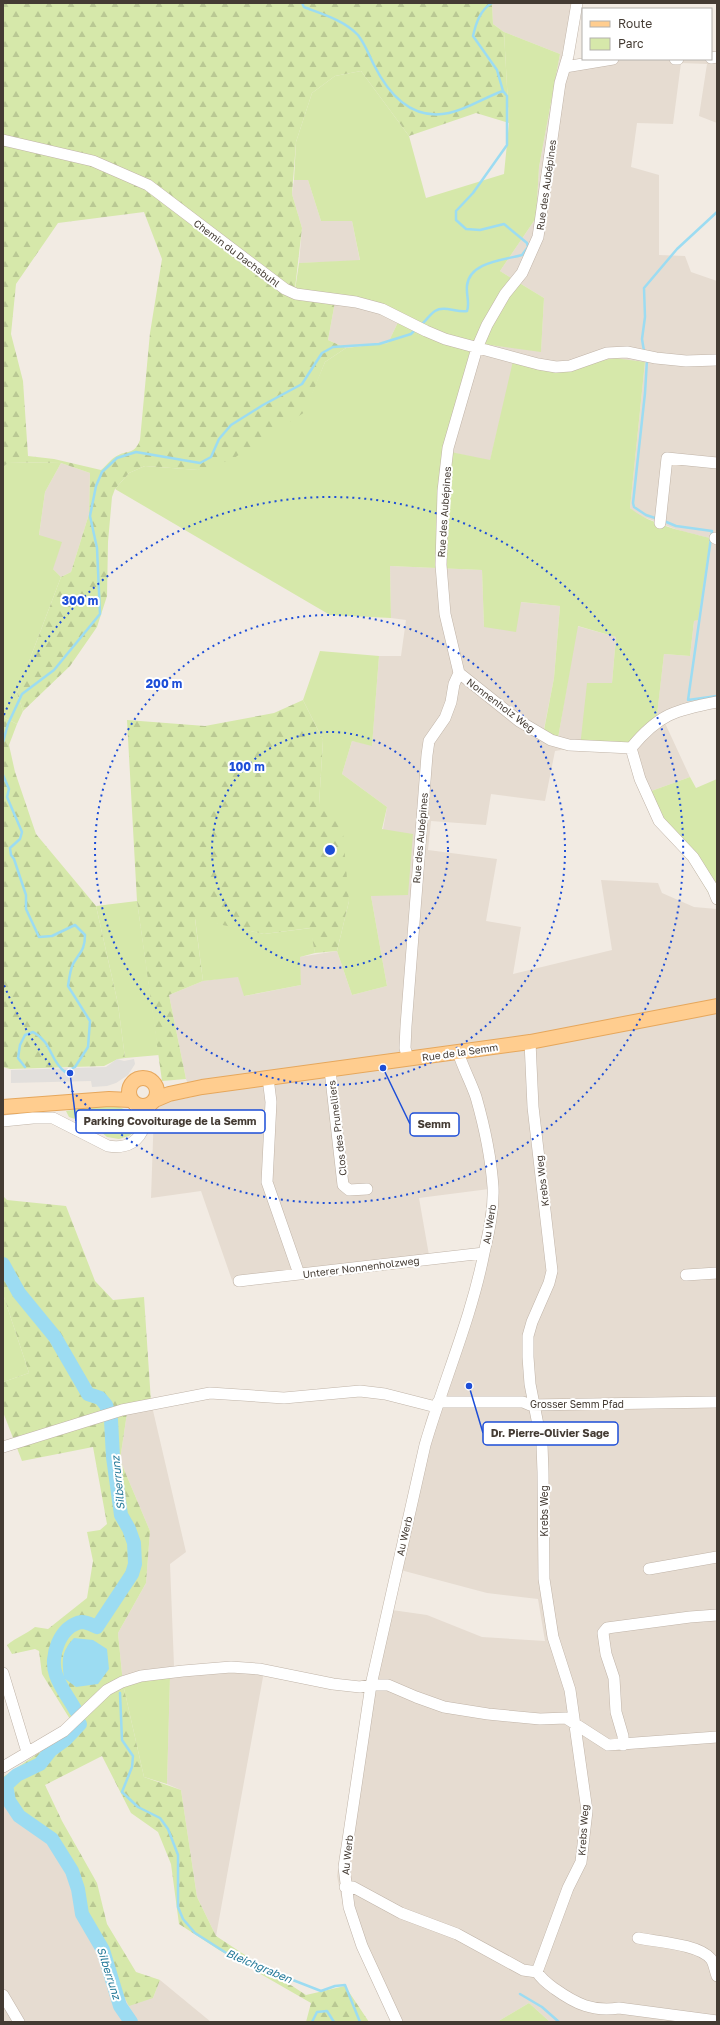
<svg xmlns="http://www.w3.org/2000/svg" width="720" height="2025" viewBox="0 0 720 2025" font-family="'Golos Text',sans-serif">
<defs>
<pattern id="forest-firs" width="22" height="20" patternUnits="userSpaceOnUse"><rect width="22" height="20" fill="#d6e8aa"/><path d="M5 1l3.5 6h-7zM16 11l3.5 6h-7z" fill="#b9c893"/></pattern>
</defs>
<rect width="100%" height="100%" fill="#f2ebe3"/>
<!-- residential -->
<path fill="#e6dcd1" d="M492,3H581L571,61L588,59H711L717,55V123L699,116L707,64L681,63L673,124L637,123L631,167L659,175V255L685,256L691,272L717,281V702L664,721L690,777L643,794L628,747L657,714L664,654L690,656L694,621L697,620L709,538L678,530L638,515L630,508L645,362L556,371L514,361L490,461L450,452L482,344L541,351L544,298L500,271L536,218L539,167L560,54L504,32L493,24Z
M294,180H308L321,221H352L360,261L299,263L302,228L292,194Z
M335,302L402,314L388,343L346,348L328,340Z
M61,463L90,473L89,514L71,572L61,577L53,569L39,535L45,492Z
M390,566L482,570L484,627L520,602L560,606L554,678L544,729L558,738L577,626L616,637L612,683L580,747L555,751L545,801L491,794L486,825L431,821L428,850L497,859L486,921L521,927L513,974L612,950L601,880L658,883L662,893L694,907L717,909V2022H550L529,2003L497,2022H393L343,1905L337,1876L368,1690L385,1609L427,1615L482,1637L545,1641L538,1599L487,1593L393,1568L426,1420L460,1331L479,1256L489,1189L419,1198L430,1261L234,1286L201,1191L151,1198L154,1111L165,1102L193,1097L186,1079L169,995L203,981L238,976L245,996L301,985L299,957L337,951L352,995L387,986L371,896L387,807L342,774L352,741L372,745L379,656H401L406,620L391,618Z
M151,1402L186,1552L170,1564L174,1666H265L216,1936L197,1897L181,1790L167,1784L170,1678L123,1684L118,1633L146,1583L150,1531L120,1460L127,1413Z
M3,1777L29,1824L64,1848L81,1913L153,1998L160,1980L211,2022H3Z"/>
<!-- green -->
<path fill="#d6e8aa" d="M504,32L560,54L539,167L536,218L500,271L544,298L541,352L482,344L451,452L490,460L513,361L556,371L614,358L645,362L630,508C651,525 683,531 710,538L698,620L694,621L690,656L664,654L657,715L628,747H580L587,683H612L616,637L578,626L558,738L544,730L554,678L560,606L521,602L516,632L484,627L482,570L390,566L391,618L330,615L115,489L129,473L145,466L198,470L304,412L325,362L346,348L388,343L402,314L294,297L299,263L360,260L352,221H321L308,180H294L296,142L312,93L335,76L361,71L409,136L426,198L504,174L509,123Z
M8,462L61,463L45,492L39,535L62,542L53,569L61,577L17,693L23,711L17,724L3,717V467Z
M320,651L379,656L372,746L352,741L342,774L387,807L382,829L413,834L408,895L371,896L387,986L352,995L337,951L349,901L319,805L323,740L303,700Z
M690,777L696,788L717,779V907L689,861L650,811L643,794Z
M137,901L159,1055L125,1058L118,1004L96,906Z
M195,918L264,934L311,928L315,953L300,957L301,985L244,996L238,977L203,981Z
M108,1104C120,1106 128,1110 137,1119V1129L129,1136L119,1139L107,1137L93,1125L69,1117L66,1111Z
M3,1294L29,1373L3,1382Z
M170,1677L167,1784L144,1777L123,1684Z
M529,2003L550,2022H497Z"/>
<!-- forest -->
<path fill="url(#forest-firs)" fill-rule="evenodd" d="M3,3H492L493,24L504,32L509,123L476,113L409,136L361,71L335,76L312,93L296,142L292,194L302,228L294,297L335,302L328,340L346,348L325,362L305,412L231,460L198,470L145,466L129,473L115,489L112,497L108,542L107,596L97,627L70,666L23,711L17,693L61,577L71,572L89,514L90,473L61,463L9,462L3,467ZM144,212L162,259L150,333L140,440C134,456 127,449 115,457C110,460 106,466 101,470L54,459L28,456L23,381L11,334L16,284L58,223Z
M303,700L323,740L319,805L341,811L349,901L337,951L315,953L310,928L264,934L195,919L203,981L169,995L186,1079L162,1081L137,901L127,720L205,726L274,713Z
M3,717L17,724L9,745L15,772L36,834L96,906L118,1004L125,1058L118,1059L104,1066L10,1069L3,1067Z
M3,1196L7,1200L66,1206L95,1281L113,1300L144,1297L151,1402L127,1413L120,1460L150,1531L146,1583L118,1633L123,1684L144,1777L181,1790L197,1897L216,1936L306,1995L345,1986L369,2022H306L311,2003L219,1950L179,1924L171,1864L158,1832L131,1813L102,1756L45,1785L62,1821L97,1883L107,1924L136,1972L160,1980L153,1998L129,2006L81,1913L64,1848L29,1824L3,1777L49,1746L73,1724L42,1674L39,1651L35,1649L12,1654L7,1645C17,1637 26,1634 35,1627L48,1629L87,1598L93,1561L87,1532L100,1530L107,1524L93,1447L22,1461L3,1412V1382L29,1373L3,1294Z"/>
<!-- parking -->
<path fill="#e2dfdc" d="M117,1059L124,1061L134,1059L135,1064L128,1075L116,1083L107,1086L92,1087L91,1081L11,1083V1070L106,1067Z"/>
<!-- water -->
<path fill="#9cdcf2" d="M74,1638L93,1640L107,1649L109,1669L98,1684L76,1687L64,1678C62,1660 61,1652 74,1638Z"/>
<g fill="none" stroke-linecap="round" stroke-linejoin="round">
<!-- stream -->
<path stroke="#9cdcf2" stroke-width="2.5" d="M302,3L304,7C322,14 344,20 358,35C365,44 369,55 374,65C389,95 412,121 449,113C468,109 485,97 503,91L507,96V145L473,193L456,211V220L466,229L480,230L504,224L527,243L528,247L522,255C504,260 469,262 467,286C466,295 470,303 467,311C457,313 444,305 435,311C429,315 426,321 421,325
M492,3C480,10 476,23 473,36L497,70L503,91
M644,351L642,339L645,317L644,288L677,249L717,212
M647,360L645,393L633,503L634,507L646,515L658,519
M664,521L676,526L712,531L688,700L717,696
M3,742L8,724L22,694L54,670L100,614L97,548L90,516L96,486L102,472L117,458L136,452L200,463L211,457L219,439L231,425L263,405L302,384L322,353L333,347L379,344L411,334L415,330
M3,775L9,789L7,797L22,832L20,839L10,848L11,855L14,859L26,895V909L39,937L52,936L75,925L85,935C85,950 80,952 73,964C70,970 69,980 68,986L90,1021L88,1047L75,1067L65,1072C49,1060 53,1043 33,1032L25,1035L20,1045L18,1058L25,1067
M120,1693L122,1740L133,1756L132,1767L122,1792L138,1807L160,1818L168,1829L178,1855V1907L183,1919L195,1933L231,1956L321,1991L335,1986L345,1985L360,2022
M520,1994L542,2007L559,2022
M312,2022L317,2012L327,2011L334,2022"/>
<!-- river -->
<path stroke="#9cdcf2" stroke-width="14" d="M3,1264L19,1293L55,1337L88,1394L100,1398L106,1405L111,1420L113,1457L121,1515L129,1529L134,1543L135,1564L132,1574L97,1627C92,1625 87,1622 82,1622C60,1625 49,1657 56,1675C60,1687 70,1700 76,1711
M80,1724L66,1739L51,1750L40,1764L17,1775L6,1785L9,1801L19,1816L52,1839L72,1871L78,1889L82,1914L103,1950L120,2006L131,2022"/>
<defs>
<path id="minor" d="M711,58L717,57
M675,59H678
M565,67L613,59
M3,140L93,161L148,185L285,289L296,294L356,302L382,309L426,331L445,339L538,364L556,367L570,366L607,353L627,352L656,358L686,361L717,360
M660,523L667,458L717,463
M715,538L717,539
M459,673L519,721L551,740L569,745L631,748L640,779L659,821L693,857L713,889L717,899
M631,748C659,714 675,710 717,702
M530,1042L533,1107L552,1271L549,1283L532,1322L528,1336V1357L530,1384L542,1445L543,1472L544,1579L553,1637L570,1690L587,1811L581,1862L568,1888L537,1972
M408,1059L405,1048L406,1026L427,755L429,741L445,718L451,702L454,684L459,673L445,614L441,565L443,491L448,448L477,348L487,325L505,294L522,273L538,237L560,83L568,56L577,3
M330,1070L343,1185L349,1190L367,1189
M268,1078L271,1102L267,1182L299,1274
M134,1104L146,1123
M3,1121L33,1118H53L108,1146C128,1149 139,1142 146,1123C148,1116 150,1111 150,1105
M686,1275L717,1273
M239,1281L484,1253
M438,1402H523L530,1405L717,1402
M3,1447L122,1410L210,1393L284,1398L360,1391L385,1394L436,1407
M649,1569L717,1557
M3,1673L27,1752
M623,1745V1736L616,1712L614,1678L606,1654L603,1633L607,1628L690,1617L717,1615
M3,1767L64,1731L107,1690L122,1682L141,1676L183,1671L231,1667L259,1669L333,1684L360,1687L371,1685H388L416,1697L444,1707L488,1714L540,1719L566,1718L608,1745L717,1737
M345,1887H353L401,1913L457,1934L523,1970L537,1972C542,1980 548,1984 555,1989C576,2004 593,2012 619,2008L717,2021
M638,1938C657,1942 699,1944 711,1959C714,1963 715,1971 717,1976
M3,1995L19,2022
M397,2022L362,1946L349,1907L344,1867L371,1685L425,1445C444,1380 471,1319 484,1253C489,1231 494,1210 493,1187C491,1158 484,1125 476,1097C471,1082 463,1068 458,1052"/>
<path id="major" d="M129 1092a14 14 0 1 1 28 0a14 14 0 1 1-28 0Z
M155,1100L169,1094L202,1087L530,1042L717,1006
M3,1107L109,1099L130,1100"/>
</defs>
<!-- minor casing -->
<use href="#minor" stroke="#c0b4a8" stroke-width="12"/>
<!-- major casing -->
<use href="#major" stroke="#e6a75c" stroke-width="16"/>
<!-- minor -->
<use href="#minor" stroke="#fff" stroke-width="11"/>
<!-- major -->
<use href="#major" stroke="#ffcd8f" stroke-width="14"/>
</g>
<!-- distance rings -->
<g fill="none" stroke="#1d4ed8" stroke-width="2" stroke-dasharray="2 4">
<circle cx="330" cy="850" r="118"/>
<circle cx="330" cy="850" r="235"/>
<path d="M4 715A353 353 0 1 1 4 985"/>
</g>
<g text-anchor="middle" stroke-width="4" stroke-linejoin="round" paint-order="stroke">
<!-- street labels -->
<g font-size="10" fill="#443b33" stroke="#fff">
<text transform="translate(546 185) rotate(-82)" y="4">Rue des Aubépines</text>
<text transform="translate(237 253) rotate(37)" y="4">Chemin du Dachsbuhl</text>
<text transform="translate(444 512) rotate(-86)" y="4">Rue des Aubépines</text>
<text transform="translate(501 705) rotate(37)" y="4">Nonnenholz Weg</text>
<text transform="translate(420 838) rotate(-85)" y="4">Rue des Aubépines</text>
<text transform="translate(460 1052) rotate(-8)" y="4">Rue de la Semm</text>
<text transform="translate(337 1128) rotate(-97)" y="4">Clos des Prunelliers</text>
<text transform="translate(542 1181) rotate(-97)" y="4">Krebs Weg</text>
<text transform="translate(489 1224) rotate(-81)" y="4">Au Werb</text>
<text transform="translate(361 1267) rotate(-7)" y="4">Unterer Nonnenholzweg</text>
<text x="577" y="1408">Grosser Semm Pfad</text>
<text transform="translate(544 1511) rotate(-90)" y="4">Krebs Weg</text>
<text transform="translate(404 1536) rotate(-77)" y="4">Au Werb</text>
<text transform="translate(583 1830) rotate(-86)" y="4">Krebs Weg</text>
<text transform="translate(347 1855) rotate(-84)" y="4">Au Werb</text>
</g>
<!-- water labels -->
<g font-size="11" font-style="italic" fill="#267b9a" stroke="#fff">
<text transform="translate(118 1483) rotate(-96)" y="4">Silberrunz</text>
<text transform="translate(259 1966) rotate(23)" y="4">Bleichgraben</text>
<text transform="translate(109 1973) rotate(72)" y="4">Silberrunz</text>
</g>
</g>
<circle cx="330" cy="850" r="6" fill="#1d4ed8" stroke="#fff" stroke-width="2"/>
<g font-size="12" text-anchor="middle" font-weight="bold" fill="#1d4ed8" stroke="#fff" stroke-width="4" stroke-linejoin="round" paint-order="stroke">
<text x="80" y="605">300 m</text>
<text x="164" y="688">200 m</text>
<text x="247" y="771">100 m</text>
</g>
<!-- callouts -->
<path fill="none" stroke="#1d4ed8" stroke-width="1.5" d="M70 1073L76 1121M383 1068L410 1124M469 1386L483 1433"/>
<g fill="#1d4ed8" stroke="#fff" stroke-width="1.5">
<circle cx="70" cy="1073" r="4"/>
<circle cx="383" cy="1068" r="4"/>
<circle cx="469" cy="1386" r="4"/>
</g>
<g fill="#fff" stroke="#1d4ed8" stroke-width="1.5">
<rect x="76" y="1110" width="189" height="23" rx="4"/>
<rect x="410" y="1113" width="49" height="23" rx="4"/>
<rect x="483" y="1422" width="135" height="23" rx="4"/>
</g>
<g font-size="11" text-anchor="middle" font-weight="bold" fill="#443b33">
<text x="170" y="1125">Parking Covoiturage de la Semm</text>
<text x="434" y="1128">Semm</text>
<text x="550" y="1437">Dr. Pierre-Olivier Sage</text>
</g>
<!-- border -->
<rect width="720" height="2025" fill="none" stroke="#443b33" stroke-width="8"/>
<!-- legend -->
<rect x="582" y="8" width="130" height="52" fill="#ffffff" stroke="#b4b1ad"/>
<rect x="590" y="21" width="20" height="6" fill="#ffcd8f" stroke="#b4b1ad"/>
<text x="618" y="28" font-size="12" fill="#443b33">Route</text>
<rect x="590" y="38" width="20" height="12" fill="#d6e8aa" stroke="#b4b1ad"/>
<text x="618" y="48" font-size="12" fill="#443b33">Parc</text>
</svg>
